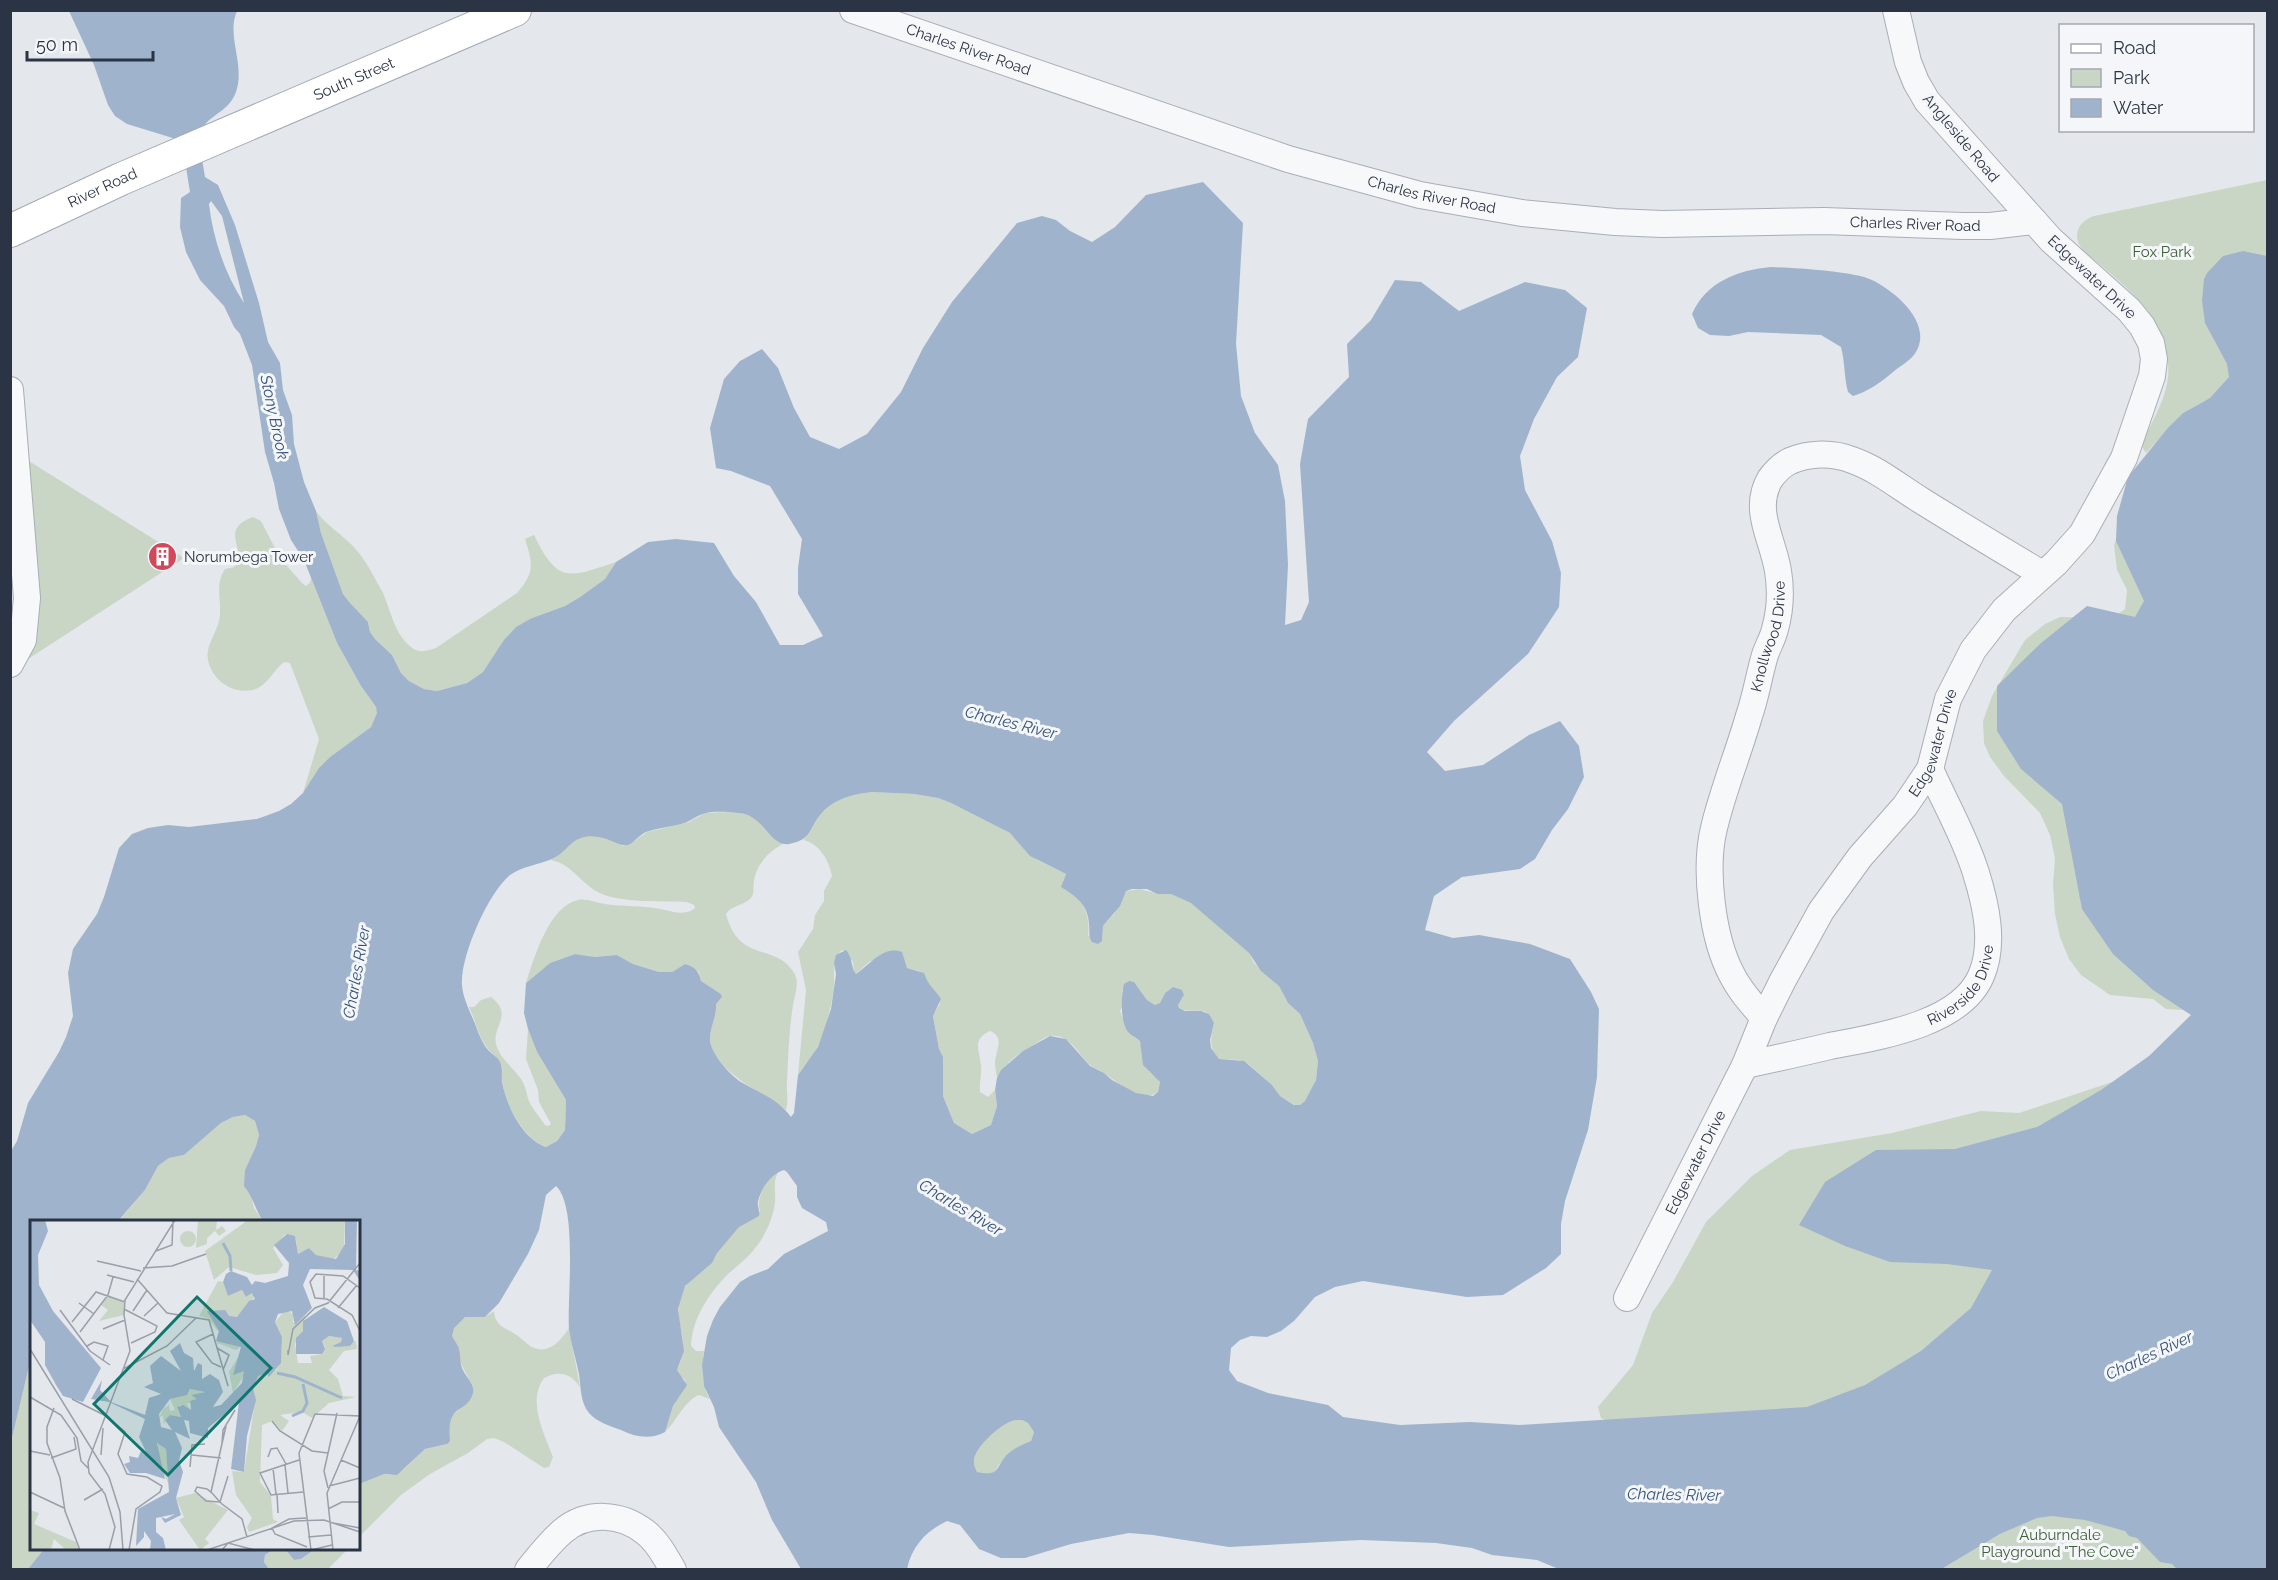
<svg xmlns="http://www.w3.org/2000/svg" width="2278" height="1580" viewBox="0 0 2278 1580" font-family="Raleway,sans-serif">
<rect width="100%" height="100%" fill="#e4e7ec"/>
<!-- green -->
<path fill="#c9d6c5" d="M2267,180V559L2195,987L2183,1010L2166,1009L2153,999L2110,995L2081,975L2069,959L2060,937L2055,914L2053,885L2055,858L2050,835L2040,813L2004,776L1990,757L1984,743L1983,721L1992,696L2025,640L2045,624L2060,617L2113,618L2125,609L2127,590L2117,570L2114,545L2123,520L2208,399L2183,413L2146,453L2141,445C2153,419 2171,393 2168,363C2164,318 2134,294 2102,266C2095,260 2083,253 2079,244C2073,230 2082,220 2094,216Z
M16,453L184,558L11,670L23,640Z
M316,511C326,525 341,534 353,546C366,560 374,577 383,593C391,611 394,633 410,646C418,654 426,651 436,648L517,593C535,572 533,564 525,539L534,535C558,584 568,578 616,562L605,579L580,597L565,606L532,618L494,658L483,672L467,683L437,691L424,689L409,681L401,673L392,655L375,639L370,632L368,622L349,603L343,594L321,533Z
M253,517L261,521L280,558L302,583L306,586L310,583L311,578L337,643L361,686L376,707L378,713L371,727L330,757L303,793L319,739L290,663L284,662C275,669 268,683 258,688C234,699 204,676 208,650C211,637 219,628 220,615C221,598 215,584 225,569L234,567L239,562C239,540 224,528 253,517Z
M872,792L914,794L938,798L951,803L1010,833L1037,860L1066,874L1063,881L1064,889C1082,897 1091,915 1088,935L1102,941L1103,926L1114,914L1126,891L1140,889L1158,894H1171L1192,903L1249,953L1254,963L1279,986L1288,1003L1300,1014L1313,1043L1318,1061L1316,1080L1306,1101L1300,1105H1295L1280,1096L1272,1085L1248,1064L1239,1060L1219,1059C1208,1048 1211,1037 1214,1023L1206,1012C1197,1009 1187,1013 1179,1008L1178,1005L1184,995L1173,987L1165,993L1160,1004L1155,1005L1147,1000L1134,982L1122,990L1123,1005L1120,1011C1124,1019 1125,1030 1131,1035C1134,1037 1138,1039 1140,1041C1143,1052 1140,1063 1149,1071C1153,1075 1157,1077 1160,1082L1158,1092C1141,1105 1116,1080 1102,1072C1098,1069 1093,1068 1090,1065C1078,1054 1070,1034 1051,1036C1043,1037 1037,1043 1031,1047C1017,1054 1004,1064 997,1078C996,1073 995,1067 995,1062C996,1050 1005,1037 990,1031C971,1039 980,1052 981,1066C982,1075 979,1083 980,1092L988,1097L995,1090L997,1106L991,1125L972,1134L954,1123L943,1096V1057L939,1049L933,1015L940,1004L937,994L928,984L926,978L919,971L907,968L904,962L878,958L869,962L856,974L854,971L853,962L842,950C830,960 836,979 833,994C830,1012 823,1042 812,1057C807,1063 802,1068 798,1075L806,990L798,952L813,929L815,915L824,901V891L832,876C829,860 819,843 803,840C812,833 813,824 819,816C832,799 853,794 872,792Z
M728,812C766,814 756,829 783,844C769,851 756,865 754,881C753,887 755,894 750,899C742,906 732,905 726,914C739,963 773,943 792,970C801,981 795,992 793,1005C789,1030 788,1057 787,1082C786,1092 789,1100 786,1110C763,1093 715,1072 710,1041C709,1029 717,1017 716,1004L722,997L721,994L701,981L699,972L685,964L672,972H659L633,964L617,955L595,957L575,954L550,963L526,983C534,958 549,906 578,900C587,898 596,903 605,904C623,907 641,905 660,909C672,911 684,917 695,908L694,905L687,902C664,901 619,903 600,893C581,884 572,864 551,860C560,855 565,847 573,842C590,830 608,837 623,846L636,840L647,832L689,822L705,813Z
M491,997C514,1015 492,1026 496,1044C500,1059 513,1067 521,1079C526,1086 526,1094 529,1101C533,1110 540,1117 545,1125L548,1126L551,1124L539,1102L538,1090L526,1059L528,1029L537,1052L566,1100L565,1130L557,1141L546,1147C523,1138 505,1105 502,1080C501,1076 503,1071 502,1067C500,1058 493,1055 488,1049C478,1037 476,1021 469,1007H474L481,1000Z
M2124,1078L1964,1341L1806,1416L1610,1422L1601,1418L1598,1407L1633,1365L1652,1313L1673,1282L1706,1222L1752,1176L1790,1150L1892,1133L1981,1111L2019,1113Z
M245,1115L255,1121L259,1135L256,1146L245,1170L254,1208L263,1221L118,1222L145,1190L158,1166L169,1158L184,1155L221,1123L233,1117Z
M779,1171C772,1182 776,1190 775,1202C774,1212 770,1224 765,1233C756,1251 743,1261 728,1274C709,1293 692,1319 691,1346L696,1351H704C702,1367 701,1385 710,1399L699,1395C684,1401 677,1421 665,1432L673,1406L683,1390L685,1380L678,1374L677,1370C692,1341 673,1323 680,1297C685,1280 699,1276 710,1264C713,1261 715,1256 717,1252C723,1244 731,1235 738,1227C746,1220 753,1221 760,1211C755,1198 767,1177 779,1171Z
M494,1311C495,1325 503,1327 515,1334C520,1337 525,1342 530,1346C547,1356 560,1342 569,1328L580,1387C571,1373 559,1370 544,1378C527,1401 544,1433 553,1457L549,1467L544,1468L504,1442L494,1438L487,1439L468,1453L430,1474L401,1495L359,1537V1484L376,1475L384,1474L390,1475L404,1469L425,1449L447,1444L450,1418L467,1402L473,1386C467,1376 452,1347 451,1336C451,1328 459,1321 465,1317H485Z
M31,1358L32,1548L45,1549L28,1569H10L11,1442Z
M1022,1420L1028,1423L1034,1432L1031,1441C1023,1445 1008,1451 1003,1459C993,1472 997,1477 977,1472C976,1469 974,1466 974,1463C972,1449 1000,1425 1012,1421C1015,1420 1019,1420 1022,1420Z
M2086,1495L2203,1570H1940L2000,1534Z
M274,1549H285L294,1560L301,1559L315,1549H348L328,1569H269L264,1562L265,1555Z"/>
<!-- water -->
<path fill="#9fb4cc" fill-rule="evenodd" d="M69,11H237C227,33 242,59 238,84C233,114 207,113 202,131C198,145 203,162 205,177L218,185L235,225L259,303L268,342L280,363L283,390L292,415L294,444L304,482L316,511L321,533L343,594L349,602L368,622L370,632L375,639L392,655L401,673L409,681L424,689L437,691L467,683L483,672L504,640L516,627L532,618L565,606L580,597L605,579L616,562L648,542L676,539L714,543L734,576L756,602L780,645H803L823,636L798,594V568L802,539L770,486L731,471L716,468L710,428L724,379L740,361L762,349L778,368L794,408L810,437L839,449L867,434L901,392L923,348L952,302L1017,223L1042,216L1056,220L1070,231L1092,242L1115,227L1146,195L1203,182L1243,223L1236,344L1241,396L1255,433L1278,465L1285,501L1288,565L1285,625L1301,620L1309,602L1300,464L1308,419L1349,377L1347,344L1371,320L1395,280L1421,282L1459,311L1525,282L1565,290L1587,308L1578,357L1557,377L1534,419L1520,456L1525,490L1552,541L1561,573L1559,607L1528,654L1454,721L1427,752L1445,771L1483,765L1529,735L1560,721L1579,746L1584,777L1568,809L1552,830L1535,859L1520,869L1462,877L1434,896L1425,930L1453,938L1479,935L1530,944L1570,959L1591,992L1599,1009L1597,1077L1588,1130L1565,1201L1561,1224V1254L1546,1268L1503,1295L1467,1297L1363,1281L1335,1287L1315,1297L1294,1321L1281,1331L1267,1337L1251,1336L1240,1340L1231,1348L1229,1370L1237,1381L1268,1393L1328,1405L1343,1417L1400,1425L1470,1422L1520,1425L1807,1407L1865,1385L1921,1351L1971,1308L1992,1270L1947,1264L1890,1262L1845,1246L1799,1225L1825,1182L1876,1150L1955,1149L2037,1127L2101,1090L2149,1056L2191,1015L2153,990L2113,954L2082,909L2062,804L2021,769L1997,731V686L2041,643L2087,606L2135,617L2144,601L2116,541L2117,516L2128,477L2167,429L2183,413L2210,398L2229,377L2227,364L2205,323L2202,301L2204,279L2207,273L2223,256L2243,251L2267,256V1569H2177L2172,1564L2160,1562L2137,1538L2129,1536L2125,1531L2085,1520L2052,1516L2037,1518L2000,1534L1940,1570H1561L1537,1560L1492,1555L1472,1548L1436,1543L1361,1540L1229,1547L1153,1535L1129,1533L1071,1544L1025,1558H1001L979,1549L960,1525L947,1521C926,1531 912,1546 907,1569H801L772,1520L756,1482L719,1427L714,1407L704,1386L702,1365L707,1336L713,1320L720,1307L740,1282L750,1276L768,1269L784,1254L828,1231L826,1222L802,1208L797,1197V1186L787,1172L784,1170C771,1174 762,1187 758,1201C757,1206 760,1210 759,1216L739,1227L717,1253L712,1263L685,1286L678,1309L684,1351L677,1370L687,1385L673,1406L665,1432C650,1440 635,1437 621,1430C610,1426 597,1422 589,1413C580,1402 581,1387 579,1374C576,1359 571,1344 569,1329C567,1298 578,1206 556,1186L546,1195L539,1230L528,1254L499,1303L485,1317H465L454,1328L452,1336C454,1340 458,1345 459,1349C461,1356 459,1364 464,1372C467,1378 475,1385 473,1393C467,1415 446,1401 450,1441L447,1444L425,1449L397,1475L384,1474L359,1484L358,1222L263,1221C255,1209 253,1197 244,1186L245,1170L256,1146L259,1135L255,1121L245,1115L233,1117L221,1123L184,1155L169,1158L158,1166L145,1190L118,1221L32,1222L31,1358L11,1442V1151L17,1141L28,1103L59,1052L66,1037L73,1016L68,973L73,949L97,914L104,897L119,848L132,834L148,828L168,825L189,827L257,819L279,811L291,804L303,793L319,768L330,757L371,727L377,713L376,707L361,686L337,643L304,560L291,540L279,509L274,483L265,452L252,365L240,334L234,327L224,306L200,280L186,252L180,227L181,198L190,192L183,149L176,139L127,124L115,116L108,105L94,65ZM211,201L222,216L244,303C225,274 213,239 209,204ZM872,792L914,794L938,798L951,803L1010,833L1030,856L1066,874L1061,887C1076,896 1088,905 1089,924C1090,932 1088,935 1092,942L1098,944L1102,941L1103,926L1120,906L1126,891L1132,889H1147L1157,894H1171L1191,903L1249,953L1261,971L1279,986L1288,1003L1300,1014L1313,1043L1318,1061L1316,1080L1305,1101L1300,1105H1294L1280,1096L1272,1085L1244,1061L1219,1059L1211,1048L1210,1040L1214,1023L1209,1014L1201,1011H1185L1179,1008L1178,1005L1184,995L1182,990L1173,987L1165,993L1160,1003L1155,1005L1147,1000L1134,982L1129,981L1124,984C1121,996 1120,1022 1128,1032C1131,1036 1136,1037 1140,1041L1143,1065L1160,1082L1158,1092L1153,1096L1136,1093L1112,1080L1104,1073L1090,1066L1066,1039L1050,1036L1023,1051L1001,1070L997,1078L995,1090L997,1106L991,1125L972,1134L954,1123L943,1096V1057L939,1049L933,1016L941,999C934,988 929,987 924,973L907,968L902,952C883,945 870,965 856,974C851,969 853,958 846,950L836,955L834,963L836,974L831,1009L818,1047L798,1075L794,1113L791,1117C778,1099 759,1093 741,1082C729,1074 712,1055 710,1041C709,1029 717,1017 716,1004L722,997L721,994L701,981C699,971 695,967 685,964L672,972H659L633,964L617,955L595,957L575,954L550,963L526,983L524,1013L528,1029L537,1052L566,1100L565,1130L557,1141L546,1147C522,1138 507,1107 502,1082C501,1074 504,1068 499,1060C497,1057 492,1054 489,1051C484,1046 481,1039 478,1032C473,1016 463,1001 462,985C460,957 488,893 510,875C523,866 538,865 552,859C564,854 569,842 581,838C602,831 619,848 628,845C635,842 639,835 646,832C657,828 670,827 681,824C690,822 697,815 706,813C716,811 728,812 738,813C764,814 769,847 789,844C813,839 808,830 820,815C833,799 853,794 872,792ZM1022,1420L1028,1423L1034,1432L1031,1441C1024,1444 1016,1447 1010,1452C995,1463 1003,1478 977,1472C976,1469 974,1466 974,1463C972,1449 1000,1425 1012,1421C1015,1420 1019,1420 1022,1420Z
M1771,267C1794,268 1853,271 1872,280C1895,291 1936,325 1914,355C1909,361 1899,367 1893,372C1880,383 1869,391 1853,396L1848,392C1844,377 1845,362 1841,347L1821,335L1748,332L1729,336L1710,335L1698,328L1692,314C1706,282 1738,270 1771,267Z
M45,1548H274V1549L265,1555L264,1562L269,1569H28Z
M282,1549H315L301,1559L294,1560L285,1549Z"/>
<g fill="none" stroke-linecap="round" stroke-linejoin="round">
<defs>
<g id="minor">
<path id="s1" d="M853,10L1288,159L1420,195L1522,213L1615,222L1662,224L1824,221L1963,226H1990L2034,221"/>
<path d="M10,390L27,598L23,640L10,664"/>
<path id="s2" d="M1764,1018C1752,1004 1740,991 1732,975C1712,938 1704,869 1714,828C1723,790 1738,754 1749,716C1756,696 1759,675 1765,655C1768,646 1773,638 1775,629C1780,611 1781,589 1778,571C1773,539 1752,510 1770,479C1775,472 1782,465 1790,461C1809,453 1832,452 1852,460C1878,469 1899,487 1922,501C1962,526 2002,550 2042,574"/>
<path id="s3" d="M1745,1065C1773,1059 1801,1053 1830,1046C1876,1037 1960,1025 1981,976C1995,944 1986,905 1976,873C1965,837 1945,803 1930,769"/>
<path id="s4" d="M1627,1298L1745,1065L1764,1018L1783,980L1821,911L1860,857L1905,806L1930,769L1948,699L1973,650L2004,610L2056,563L2082,534L2124,458L2152,376L2154,359L2151,343L2142,326L2129,310L2051,240L1927,101L1916,82L1908,62L1896,10"/>
<path d="M528,1570C539,1556 550,1542 563,1531C587,1511 621,1513 645,1532C657,1541 665,1556 673,1570"/>
</g>
<g id="major">
<path id="s5" d="M10,231L121,179L515,10"/>
</g>
</defs>
<!-- minor casing -->
<use href="#minor" stroke="#a9aeb7" stroke-width="28"/>
<!-- major casing -->
<use href="#major" stroke="#a3abb8" stroke-width="34"/>
<!-- minor -->
<use href="#minor" stroke="#f7f8fa" stroke-width="26"/>
<!-- major -->
<use href="#major" stroke="#fff" stroke-width="32"/>
</g>
<!-- icons -->
<defs>
<symbol id="building-disc" viewBox="-11 -11 22 22"><circle r="9.5" fill="#d1495b" stroke="#f4f6f9"/><path d="M-4-6H4V6H1V3H-1V6H-4ZM-2.5-4.3h1.7v1.8h-1.7ZM.8-4.3h1.7v1.8H.8ZM-2.5-1h1.7V.8h-1.7ZM.8-1h1.7V.8H.8Z" fill="#fff"/></symbol>
</defs>
<g fill-rule="evenodd">
<use href="#building-disc" x="146" y="540" width="33" height="33"/>
</g>
<g text-anchor="middle" stroke-width="6" stroke-linejoin="round" paint-order="stroke">
<!-- street labels -->
<g font-size="15" fill="#2b3445" stroke="#f4f6f9">
<text dy="5" stroke="none"><textPath href="#s1" startOffset="122">Charles River Road</textPath></text>
<text dy="5" stroke="none"><textPath href="#s5" startOffset="376">South Street</textPath></text>
<text transform="translate(1961 138) rotate(50)" y="5">Angleside Road</text>
<text dy="5" stroke="none"><textPath href="#s5" startOffset="102">River Road</textPath></text>
<text dy="5" stroke="none"><textPath href="#s1" startOffset="608">Charles River Road</textPath></text>
<text dy="5" stroke="none"><textPath href="#s1" startOffset="1094">Charles River Road</textPath></text>
<text transform="translate(2092 277) rotate(43)" y="5">Edgewater Drive</text>
<text dy="5" stroke="none"><textPath href="#s2" startOffset="404">Knollwood Drive</textPath></text>
<text dy="5" stroke="none"><textPath href="#s4" startOffset="638">Edgewater Drive</textPath></text>
<text dy="5" stroke="none"><textPath href="#s3" startOffset="240">Riverside Drive</textPath></text>
<text dy="5" stroke="none"><textPath href="#s4" startOffset="152">Edgewater Drive</textPath></text>
</g>
<!-- park labels -->
<g font-size="15" fill="#3f6138" stroke="#f4f6f9">
<text x="2162" y="257">Fox Park</text>
<text x="2060" y="1540">Auburndale<tspan x="2060" dy="17">Playground "The Cove"</tspan></text>
</g>
<!-- poi labels -->
<g font-size="15" fill="#2b3445" stroke="#f4f6f9" text-anchor="start">
<text x="184" y="562">Norumbega Tower</text>
</g>
<!-- water labels -->
<g font-size="16" font-style="italic" fill="#34527a" stroke="#f4f6f9">
<text transform="translate(275 417) rotate(78)" y="6">Stony Brook</text>
<text transform="translate(1011 722) rotate(14)" y="6">Charles River</text>
<text transform="translate(356 972) rotate(-80)" y="6">Charles River</text>
<text transform="translate(961 1207) rotate(31)" y="6">Charles River</text>
<text transform="translate(2149 1355) rotate(-25)" y="6">Charles River</text>
<text transform="translate(1674 1494) rotate(1)" y="6">Charles River</text>
</g>
</g>
<!-- overview -->
<g transform="translate(30 1220)">
<rect width="330" height="330" fill="#e4e7ec"/>
<path d="M168,0H187L186,10L192,6L196,11L189,16L185,11L177,18V24L166,28ZM218,0H315L314,29L304,39L285,35L279,28L268,34L266,19L255,14L243,28L253,45L247,53L226,55L199,47L184,60L175,31ZM150 19a8 8 0 1 1 16 0a8 8 0 1 1-16 0ZM188,61L193,62L198,76L212,70L216,77L222,73L225,76L211,95L202,98L210,127L206,130L187,123L189,112L177,98L169,96ZM78,76L95,82L94,95L69,101L78,90L71,85ZM256,89L264,95L263,103L275,95L273,111L265,124L268,143H282L280,136L292,134L295,127L292,121L299,116L312,118L311,122L302,126L306,127L326,121L327,129L314,131L299,150L308,159L313,176L326,177L299,183L282,198L272,192L250,195L259,201L252,211L243,201L232,205L230,262L241,276L243,299L248,302L219,312L217,307L222,298L206,275L202,251L214,252L225,182L223,168L228,154L246,150L251,142L252,117L245,102ZM212,131L216,152L203,173L199,152ZM160,169L175,172L161,175L168,179L157,184L161,190L150,185L147,188L151,197L140,195L134,204L133,196L129,197L134,188L139,185L140,191L145,190L140,179L149,174L157,175ZM128,223L136,229L139,265L128,242ZM165,273L198,290L175,319L179,323L170,330L149,300L154,297L146,278ZM0,290L9,293L4,304L46,322L49,330H36L24,319L21,330H0Z" fill="#c9d6c5"/>
<path d="M0,0H15L18,11L8,35L9,65L23,91L71,148L53,182L33,176L26,165L15,145V122L0,100ZM315,0H327L326,50L330,51V61L323,50L280,49L273,65L282,88L265,105L262,91L248,94L245,102L252,117L251,143L239,157L236,153L228,156L223,168L226,180L217,216L214,252L201,249L209,182L178,208V218L160,213L159,201L154,200L160,219L145,212L152,228L149,241L153,252L146,278L151,295L135,303L131,297L136,299L145,294L126,298V312L133,318L136,330H120L121,321L114,311V317L106,326L108,289L139,272L136,229L127,223L135,259L116,253H100L94,244L100,242L99,236L108,238L111,231L118,236L109,217L115,199L79,182L61,179L72,160L70,170L81,182L115,195L119,178L131,174L114,167L123,163L120,146L131,136L151,151L140,131L150,123L154,133L163,138L164,151L168,143L172,145V159L180,154L189,160L193,172L183,187L191,185L212,163L214,151L203,155L211,127L186,121L189,111L177,91L195,90L199,96L207,97L219,81L225,79L222,73L216,77L212,70L198,76L193,62L196,54L201,51L217,57L222,65L225,61L235,63L258,56L259,43L244,25L257,14L265,16L268,34L279,28L286,35L306,39L315,24ZM160,169L175,172L161,175L167,179L160,181L161,190L153,185L147,187L151,197L140,195L135,200L142,210L131,207L129,194L140,179L157,175ZM294,87L317,101L324,121L320,126L305,127L302,126L311,122L312,118L299,116L292,121L295,129L292,134H266V118L273,111V101Z" fill="#9fb4cc" fill-rule="evenodd"/>
<path fill="none" stroke="#9fb4cc" stroke-width="3" d="M193,23L200,36L201,51M247,153L265,157L312,178M262,196L273,191L277,183L273,164"/>
<path fill="none" stroke="#9a9fa9" stroke-width="1.5" d="M126,31L142,25L143,1M67,41L111,51M113,48L142,46L176,34M77,55L104,62M107,59L137,93L179,100L198,166M330,68L313,56L286,54L280,62L285,78L297,79L322,95L330,111M294,79V56M49,83L64,94M308,88L327,65M94,89L127,106L125,112L101,123M30,90L60,131L80,145M103,91L117,70M114,96L128,83M42,102L66,72L95,82M73,109L95,100M50,112L78,75L83,57M183,114L166,122L182,143L191,147M57,126L64,122L78,126L73,140M187,128L199,135L193,150M0,129L79,257L90,292L93,330M258,130V135L263,109L285,88L298,83L330,43M93,149L137,126L166,98M0,177L31,195L47,218L51,241L58,248M42,179L76,196L95,212L88,234L97,254L117,257L132,266L130,272L106,289L99,330M24,188L17,207V223L30,258L35,291L50,330M242,201L250,211L282,231L298,233M192,223L193,210L205,190M0,231L20,235M71,235L73,208M162,235L191,238M238,237L241,229L247,228L256,244M21,238L46,229L44,217M269,240L230,253L241,275L273,272M311,240L330,248M255,245L258,273M160,247L162,225L175,224M243,248L246,274M198,256L190,282L176,281L165,271L167,267L177,269L182,273L190,282L192,284L212,299L217,317M299,266L330,258M298,268L294,251L307,193M0,272L34,288M181,272L196,206M247,274L248,293M54,280L73,269M298,289L312,282H330M276,298L259,299L242,308L245,314L277,327M303,303L330,308M278,317L301,315M79,330L85,307L75,274L59,253L58,242L100,131L94,95L95,80L145,0M177,330L264,301L294,300L330,312M192,330L198,323L225,330M281,330L269,233L285,194L330,196M281,330L302,325M303,330L297,273L330,196"/>
<path fill="#0f766e" fill-opacity="0.15" stroke="#0f766e" stroke-width="3" d="M167,77L241,148L138,255L64,184Z"/>
<rect width="330" height="330" fill="none" stroke="#2b3445" stroke-width="3"/>
</g>
<!-- border -->
<rect width="2278" height="1580" fill="none" stroke="#2b3445" stroke-width="24"/>
<!-- legend -->
<rect x="2059" y="24" width="195" height="108" fill="#f4f6f9" stroke="#a4a8b1" stroke-width="1.5"/>
<rect x="2071" y="44" width="30" height="9" fill="#ffffff" stroke="#a4a8b1" stroke-width="1.5"/>
<text x="2113" y="54" font-size="18" fill="#2b3445">Road</text>
<rect x="2071" y="69" width="30" height="18" fill="#c9d6c5" stroke="#a4a8b1" stroke-width="1.5"/>
<text x="2113" y="84" font-size="18" fill="#2b3445">Park</text>
<rect x="2071" y="99" width="30" height="18" fill="#9fb4cc" stroke="#a4a8b1" stroke-width="1.5"/>
<text x="2113" y="114" font-size="18" fill="#2b3445">Water</text>
<!-- scale -->
<path d="M27 51v9h126v-9" fill="none" stroke="#2b3445" stroke-width="3"/>
<text x="36" y="51" font-size="18" fill="#2b3445" stroke="#f4f6f9" stroke-width="4.5" paint-order="stroke">50 m</text>
</svg>
